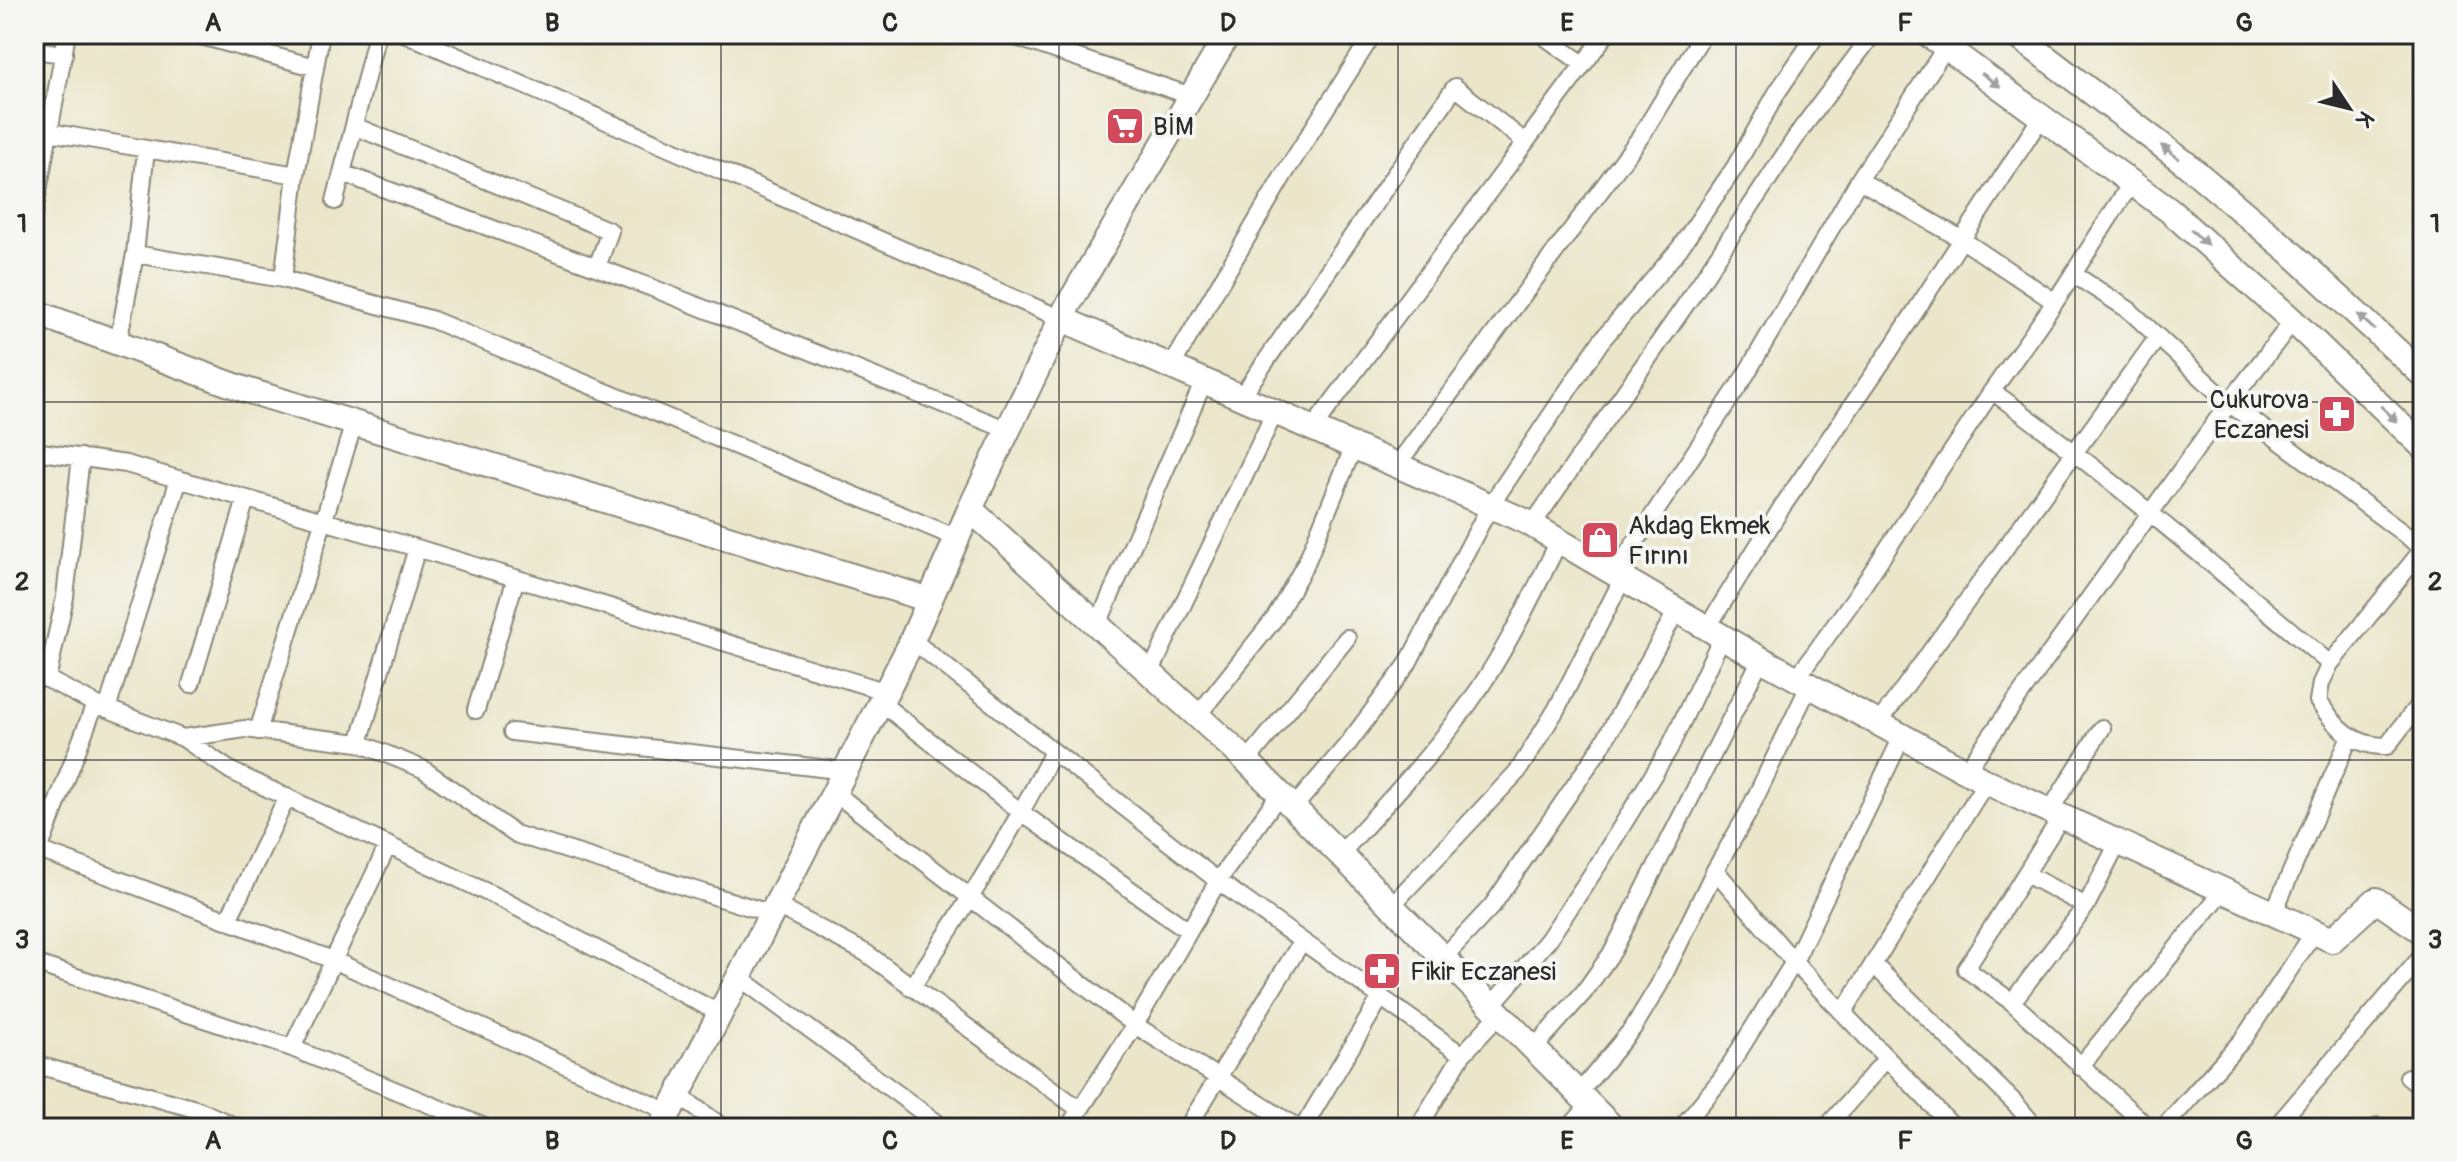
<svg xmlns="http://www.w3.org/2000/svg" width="2457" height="1162" viewBox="0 0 2457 1162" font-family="Pangolin,sans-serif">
<rect width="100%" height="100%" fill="#f6f6f2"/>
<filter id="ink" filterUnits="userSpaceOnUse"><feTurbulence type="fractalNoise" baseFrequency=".0125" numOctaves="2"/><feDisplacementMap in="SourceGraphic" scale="16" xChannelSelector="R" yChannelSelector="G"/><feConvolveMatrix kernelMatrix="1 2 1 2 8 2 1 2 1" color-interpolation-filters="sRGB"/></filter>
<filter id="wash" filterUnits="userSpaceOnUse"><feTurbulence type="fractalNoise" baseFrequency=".006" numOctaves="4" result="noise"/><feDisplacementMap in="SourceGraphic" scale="32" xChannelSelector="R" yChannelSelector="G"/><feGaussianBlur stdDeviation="1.8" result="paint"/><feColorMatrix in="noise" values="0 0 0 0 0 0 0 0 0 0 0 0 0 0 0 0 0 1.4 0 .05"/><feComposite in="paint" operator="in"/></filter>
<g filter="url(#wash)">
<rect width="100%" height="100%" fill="#ebe6ca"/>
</g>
<g filter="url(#ink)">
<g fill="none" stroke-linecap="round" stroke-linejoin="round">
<defs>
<path id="street" d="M194,34L314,67
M406,34L1062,319
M1007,34L1191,96
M1541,34L1583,64
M34,50L64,54
M354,126L610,231L597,267
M49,132L296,175
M342,173L650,287L1008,430
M1859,180L1961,239L2055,302
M335,201L377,34
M34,213L67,34
M135,254L283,279L433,320L957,538
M2073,274L2129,310L2229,403L2423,548
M283,279L296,175L321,34
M118,343L135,254L146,149
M1171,367L1283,176L1373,34
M1992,391C2110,476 2219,570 2330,664
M1241,397L1455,87L1525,142
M1313,428L1606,34
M34,451L126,464L417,548L887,692
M1397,465L1641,136L1703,34
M1532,525L1693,294L1802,128L1873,34
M2423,549L2330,664L2321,683L2318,701C2336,727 2354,747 2387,746L2423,699
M1615,573L1745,376L1859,180L1946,47
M1098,624L1204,381
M1707,628L1782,507L1889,352L2042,116
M912,640L1218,881L1462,1055
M1151,671L1275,412
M34,676L47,679L95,704L183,738L231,771L499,898L721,1014
M47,679L65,597L81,457
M1796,679L1856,596L1992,391L2055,302L2132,182
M191,684L246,499
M881,703L1022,813L1189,931
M107,709L179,479
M476,710L516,578
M1198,715L1275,618L1306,563L1354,446
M1878,724L2158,337
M258,731L354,423
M512,732L846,771
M183,738L245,729L359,743L423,769L515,834L772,914
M359,743L417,548
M1247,761L1347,638
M1965,772L2229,403L2293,321
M835,793L1135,1025L1298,1128
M1294,807L1347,745L1407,665L1490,506L1601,341L1679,249L1735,167L1778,91L1817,34
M2049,812L2102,728
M2061,817L1966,969L2012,1002L2149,1128
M34,848L333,960L669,1112
M39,850L95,704
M1340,854C1389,801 1440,747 1481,686C1511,640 1535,590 1559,541
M1715,870L1794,962L1954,1128
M2026,874L2086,906
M777,906L866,953L1079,1109
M1391,906L1518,771L1556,710L1623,578
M2273,914L2350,736
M228,920L287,797
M1443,958L1492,906L1601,747L1677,610
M34,963L292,1048L487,1128
M1873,964L2015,1103L2036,1128
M739,977L944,1128
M911,988C964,910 1010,836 1053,752
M2012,1002L2086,906L2118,843
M1491,1006L1548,940L1598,865L1669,749L1722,637
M1843,1013L1986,782
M292,1048L388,845
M1534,1048L1584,992L1613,951L1761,659
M34,1064L199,1110L239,1128
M2080,1067L2223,891
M2408,1077L2423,1089
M1579,1093L1633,1028L1659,985L1715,870L1748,813L1809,686
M678,1095L724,1128
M1068,1128L1135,1025L1218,881L1280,793
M1187,1128L1302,941
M1303,1128L1381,997
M1418,1128L1462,1055L1500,1014
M1569,1128L1590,1105
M1681,1128L1722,1078L1794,962L1902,737
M1826,1128L1887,1058
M2163,1128L2244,1038L2315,931
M2275,1128L2423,955
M2377,1128L2378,1126L2381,1128"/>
<path id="secondary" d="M1928,34L2170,211L2293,321L2423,447
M2015,34L2185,163L2288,250L2423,375
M34,312L246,390L930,600
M1062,319L1527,522L1750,653L1986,782L2332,940L2376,900L2423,932
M970,509L1247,761L1613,1128
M661,1128L907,651L970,509L1067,307L1228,34"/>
</defs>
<!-- street casing -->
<use href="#street" stroke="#8b887a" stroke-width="20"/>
<!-- secondary casing -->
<use href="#secondary" stroke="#8b887a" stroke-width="28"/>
<!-- street -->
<use href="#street" stroke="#fff" stroke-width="16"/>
<!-- secondary -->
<use href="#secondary" stroke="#fff" stroke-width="24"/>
</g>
<!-- one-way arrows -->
<defs><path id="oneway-solid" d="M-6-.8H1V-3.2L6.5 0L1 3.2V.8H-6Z" transform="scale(2)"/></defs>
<g fill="#a0a0a0">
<use href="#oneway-solid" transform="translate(1991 80) rotate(36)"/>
<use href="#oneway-solid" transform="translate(2170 152) rotate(-143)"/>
<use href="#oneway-solid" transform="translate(2199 237) rotate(42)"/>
<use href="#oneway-solid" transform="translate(2366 322) rotate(-137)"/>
<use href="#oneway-solid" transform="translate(2389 414) rotate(44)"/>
</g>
</g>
<!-- grid -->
<path fill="none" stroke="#2b2b2b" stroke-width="2" stroke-opacity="0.55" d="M382,34V1128M721,34V1128M1059,34V1128M1398,34V1128M1736,34V1128M2075,34V1128M34,402H2423M34,760H2423"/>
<!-- icons -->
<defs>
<symbol id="supermarket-square" viewBox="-11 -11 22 22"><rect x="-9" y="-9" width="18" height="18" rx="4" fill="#d1495b" stroke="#f6f6f2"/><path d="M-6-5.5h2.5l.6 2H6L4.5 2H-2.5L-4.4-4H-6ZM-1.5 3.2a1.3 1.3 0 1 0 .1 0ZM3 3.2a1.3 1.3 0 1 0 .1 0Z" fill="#fff"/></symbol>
<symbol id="pharmacy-square" viewBox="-11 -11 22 22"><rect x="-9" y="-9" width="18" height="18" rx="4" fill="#d1495b" stroke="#f6f6f2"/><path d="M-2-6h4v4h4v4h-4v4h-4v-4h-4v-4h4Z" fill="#fff"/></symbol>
<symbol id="shop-square" viewBox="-11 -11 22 22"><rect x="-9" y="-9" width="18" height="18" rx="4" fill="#d1495b" stroke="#f6f6f2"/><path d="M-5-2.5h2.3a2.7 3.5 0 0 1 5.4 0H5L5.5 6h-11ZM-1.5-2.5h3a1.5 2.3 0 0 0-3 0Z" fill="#fff"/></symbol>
</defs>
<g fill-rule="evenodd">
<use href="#supermarket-square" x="1103" y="104" width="44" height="44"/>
<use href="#pharmacy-square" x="2315" y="392" width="44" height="44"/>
<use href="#shop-square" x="1578" y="518" width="44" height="44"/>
<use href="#pharmacy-square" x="1360" y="949" width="44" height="44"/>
</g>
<g text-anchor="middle" stroke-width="8" stroke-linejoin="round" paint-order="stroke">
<!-- poi labels -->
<g font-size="26" fill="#2b2b2b" stroke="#f6f6f2" text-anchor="start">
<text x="1153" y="135">BİM</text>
<text x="2309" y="408" text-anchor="end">Cukurova<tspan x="2309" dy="30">Eczanesi</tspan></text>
<text x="1628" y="534">Akdag Ekmek<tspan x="1628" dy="30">Fırını</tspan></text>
<text x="1410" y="980">Fikir Eczanesi</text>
</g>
</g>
<!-- margin -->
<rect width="2457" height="1162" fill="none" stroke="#f6f6f2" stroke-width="88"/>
<!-- north arrow -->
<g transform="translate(2349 108) rotate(125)" stroke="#f6f6f2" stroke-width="6" paint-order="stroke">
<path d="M0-6L14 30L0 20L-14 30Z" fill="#2b2b2b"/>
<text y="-12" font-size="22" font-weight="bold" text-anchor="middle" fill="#2b2b2b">K</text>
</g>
<rect x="44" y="44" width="2369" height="1074" fill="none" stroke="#2b2b2b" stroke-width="3"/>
<g font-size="26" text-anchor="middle" font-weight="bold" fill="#2b2b2b">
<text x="213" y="31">A</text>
<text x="552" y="31">B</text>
<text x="890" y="31">C</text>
<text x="1228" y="31">D</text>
<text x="1567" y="31">E</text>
<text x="1905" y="31">F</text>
<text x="2244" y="31">G</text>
<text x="22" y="232">1</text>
<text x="2435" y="232">1</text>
<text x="22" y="590">2</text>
<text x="2435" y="590">2</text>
<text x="22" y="948">3</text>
<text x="2435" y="948">3</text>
<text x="213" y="1149">A</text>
<text x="552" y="1149">B</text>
<text x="890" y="1149">C</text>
<text x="1228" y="1149">D</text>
<text x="1567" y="1149">E</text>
<text x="1905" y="1149">F</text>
<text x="2244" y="1149">G</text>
</g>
</svg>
